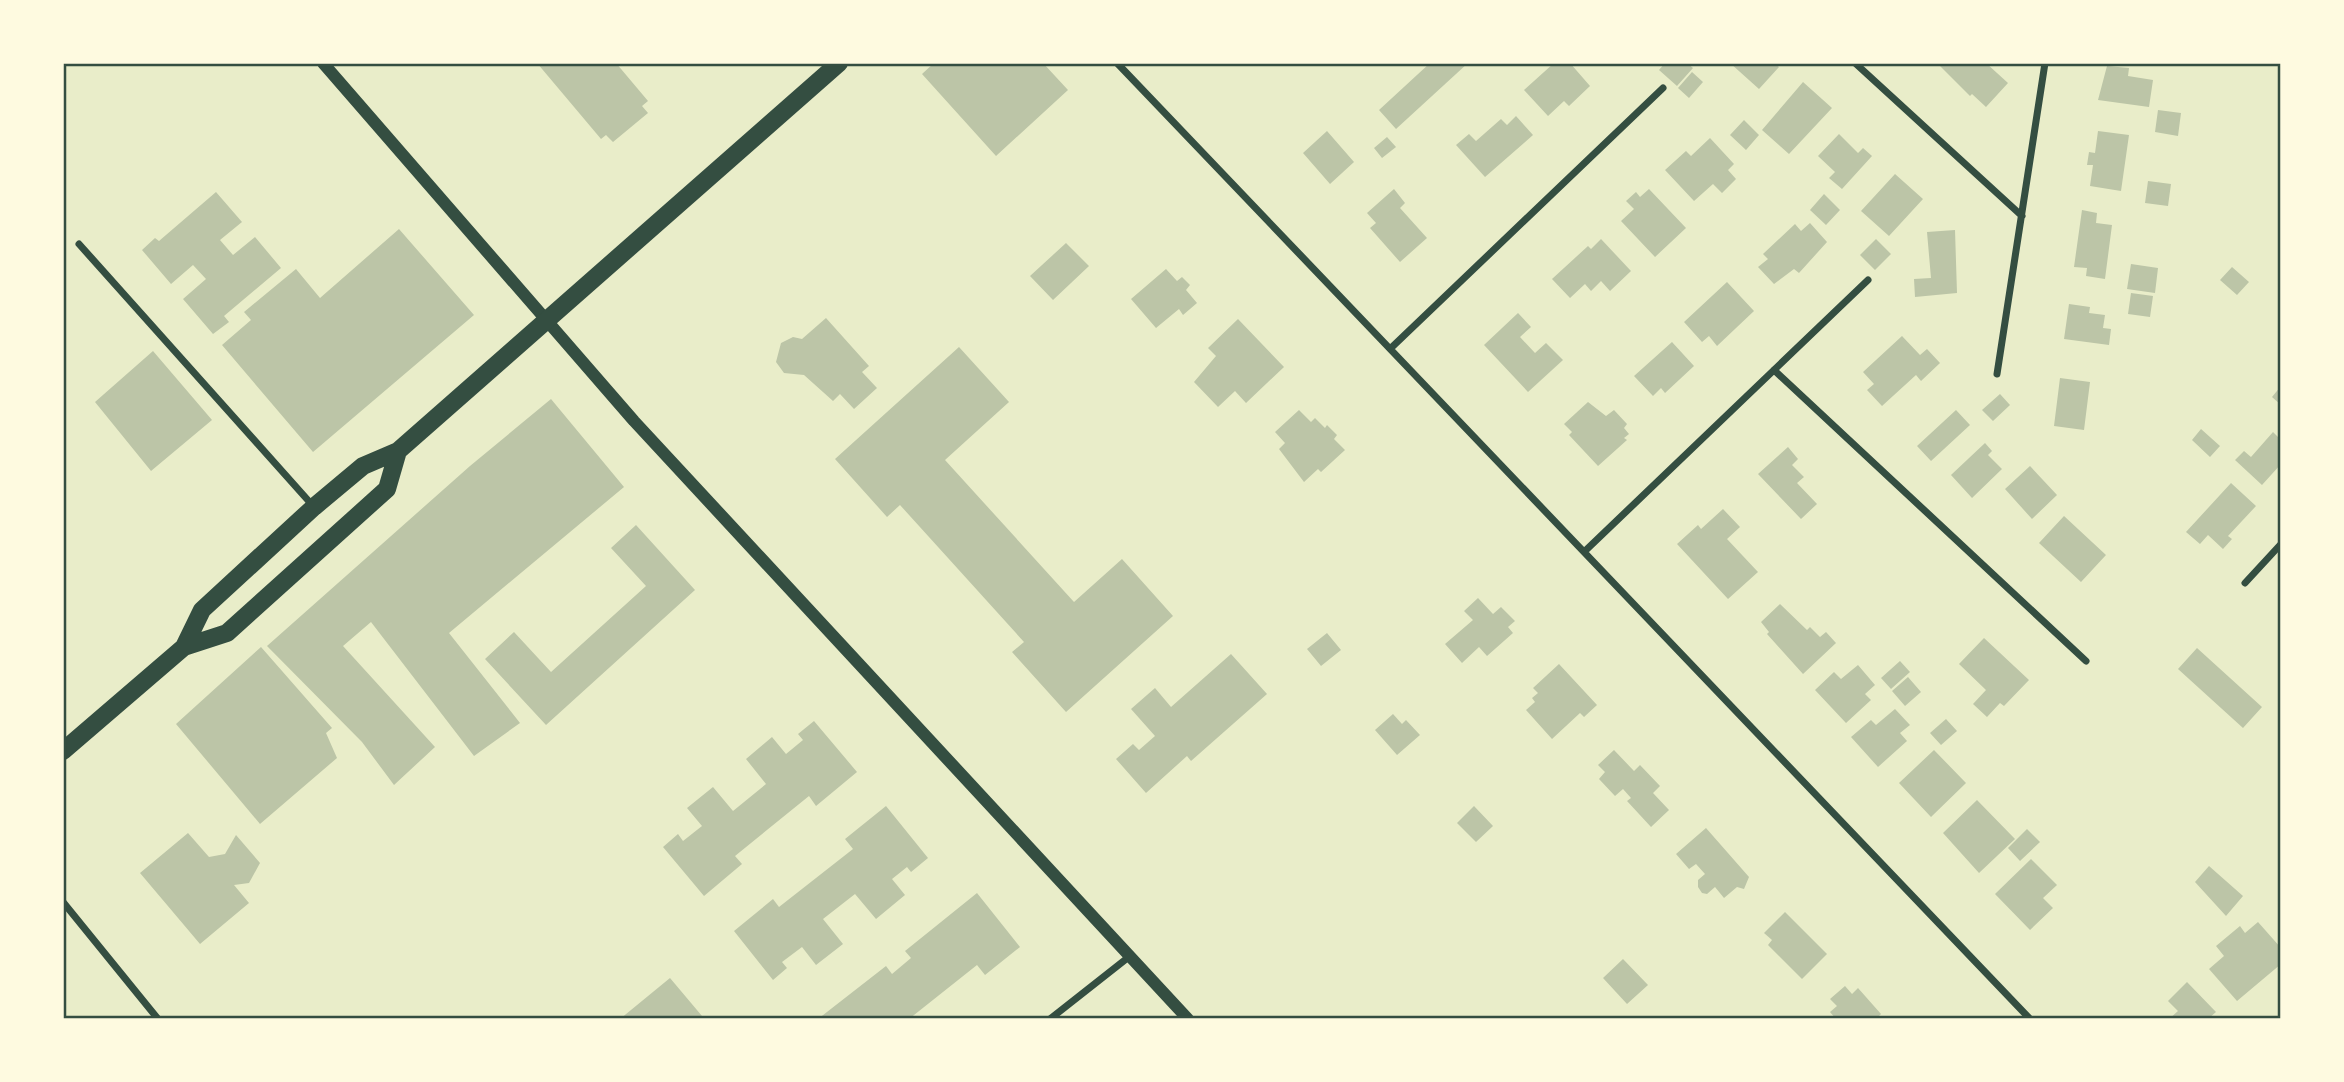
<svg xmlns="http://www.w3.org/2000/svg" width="2344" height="1082" viewBox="0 0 2344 1082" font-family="'Alegreya Sans',sans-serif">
<rect width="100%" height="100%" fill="#e9edc9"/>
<!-- building -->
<path fill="#bcc5a7" d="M537,63H616L648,101L642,106L648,113L613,142L606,135L601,139Z
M934,63H1043L1068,90L996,156L922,74Z
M1430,63H1468L1396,129L1379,110Z
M1554,63H1570L1590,86L1569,106L1564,101L1548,116L1524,90Z
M1665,63H1687L1693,68L1677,86L1659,70Z
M1730,63H1774L1779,67L1759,89Z
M1937,63H1986L2008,83L1986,107L1972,94L1970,96Z
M2107,66L2129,68L2128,76L2153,80L2149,107L2098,100Z
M1692,72L1703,82L1689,98L1678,88Z
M1803,82L1832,108L1789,154L1762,130Z
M2158,110L2181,113L2178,136L2155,132Z
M1516,116L1533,135L1485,177L1456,145L1469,134L1476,141L1501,119L1507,125Z
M1744,120L1759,135L1746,150L1730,135Z
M1327,131L1354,162L1330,184L1303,153Z
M2098,131L2129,135L2121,191L2090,186L2093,165H2087L2089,152L2095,153Z
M1839,134L1858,153L1863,148L1872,156L1842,189L1829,178L1835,172L1818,156Z
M1387,137L1396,147L1382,158L1374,148Z
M1710,138L1734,164L1728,170L1736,179L1722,193L1713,184L1694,201L1665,170L1686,151L1691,156Z
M1895,174L1923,199L1889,236L1861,211Z
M2148,181L2171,184L2168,206L2145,203Z
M1394,189L1405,203L1400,208L1427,238L1400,262L1370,228L1376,223L1367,213Z
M1649,189L1686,228L1655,257L1621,221L1634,209L1626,201L1636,192L1640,197Z
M216,192L242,222L220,240L233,255L255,237L281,268L224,316L229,322L213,334L183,299L206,279L193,265L171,284L142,250L155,238L159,241Z
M1824,194L1840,210L1826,225L1810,210Z
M2082,210L2097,213L2096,223L2112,225L2105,279L2086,276L2087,268L2074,267Z
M1810,223L1827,242L1799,273L1794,269L1774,284L1758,267L1768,259L1763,254L1795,224L1801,231Z
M399,229L474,315L313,452L222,345L251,320L244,312L296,269L320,298Z
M1955,230L1957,293L1915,297L1914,279L1931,278L1927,232Z
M1601,239L1631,271L1610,291L1601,281L1591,291L1585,284L1570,298L1552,279L1588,246L1591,249Z
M1876,239L1891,254L1875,270L1860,255Z
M1066,243L1089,266L1053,300L1030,276Z
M2131,264L2158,268L2155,293L2127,289Z
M2232,267L2249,282L2237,295L2220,280Z
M1166,269L1177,281L1182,277L1190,285L1186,290L1197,303L1183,315L1179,309L1156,328L1131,299Z
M1727,282L1754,311L1717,346L1709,336L1702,342L1684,322Z
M2131,293L2153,296L2150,317L2128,314Z
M2069,304L2090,307L2089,313L2105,315L2103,328L2111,329L2109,345L2064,339Z
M1518,313L1531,327L1520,337L1535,353L1546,343L1563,360L1528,392L1484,345Z
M826,318L869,366L862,372L877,388L854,409L840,394L833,401L804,375L784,373L776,362L781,343L793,337L802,339Z
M1238,319L1284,367L1246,403L1235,391L1218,407L1194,382L1216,356L1208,348Z
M1902,336L1920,355L1927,349L1940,363L1921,381L1916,375L1882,406L1867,390L1874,384L1863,372Z
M1672,342L1694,366L1665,393L1661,388L1653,396L1634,376Z
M959,347L1009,402L945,460L1074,602L1122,559L1173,616L1066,712L1012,652L1024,642L900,505L887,517L835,459Z
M153,351L212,420L151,471L95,402Z
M2060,378L2090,382L2084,430L2054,426Z
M2281,386V405L2272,397Z
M2000,394L2010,405L1993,421L1982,410Z
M551,399L624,487L449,633L520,723L474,756L371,622L343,646L435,747L394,785L362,742L267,646L470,466Z
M1588,402L1606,416L1614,410L1627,424L1624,428L1629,434L1624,438L1627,440L1598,466L1569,435L1572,432L1564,424Z
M1299,410L1311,422L1315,418L1325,428L1327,425L1337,435L1334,439L1345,450L1321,472L1318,469L1304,482L1279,449L1285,443L1275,432Z
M1956,410L1970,425L1931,461L1917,446Z
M2201,429L2220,446L2210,457L2192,440Z
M2273,432L2281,440V464L2262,485L2235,460L2244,451L2251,457Z
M1985,443L1992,451L1988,455L2002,469L1972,498L1951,475Z
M1788,447L1798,459L1792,465L1804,477L1797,483L1817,504L1801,519L1758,474Z
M2030,466L2057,495L2032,519L2005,489Z
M2231,483L2256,506L2228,536L2232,539L2223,549L2208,535L2200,544L2186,532Z
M1723,509L1740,527L1727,539L1758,572L1728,599L1677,544L1698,525L1701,529Z
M2064,516L2106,555L2081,582L2039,543Z
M636,525L695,590L546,725L485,659L514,632L551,672L646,586L611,548Z
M1478,598L1493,614L1501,607L1515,621L1508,627L1513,633L1487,656L1479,647L1462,663L1445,644L1473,620L1464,611Z
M1780,604L1807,630L1810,627L1820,637L1826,632L1836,643L1803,674L1767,634L1769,632L1761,622Z
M1327,633L1341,650L1321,666L1307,649Z
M1984,638L2029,680L2004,706L2000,703L1987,717L1973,704L1986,690L1959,664Z
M261,647L332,728L326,733L337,758L260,824L176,724Z
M2197,648L2262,707L2243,728L2178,669Z
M1231,654L1267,694L1191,761L1187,756L1146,793L1116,759L1133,744L1139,750L1155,736L1131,709L1155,688L1171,707Z
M1900,661L1910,672L1891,689L1881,678Z
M1559,664L1597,705L1584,717L1580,713L1552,739L1526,710L1535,702L1532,698L1538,693L1533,688Z
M1858,665L1875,685L1865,694L1871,700L1846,723L1815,690L1834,672L1841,679Z
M1908,677L1921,692L1905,706L1892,691Z
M1895,709L1910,725L1900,733L1907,741L1878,767L1851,737L1871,720L1876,725Z
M1393,714L1402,724L1406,720L1420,735L1397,755L1375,730Z
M1946,719L1957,731L1941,745L1930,733Z
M814,721L857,772L816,806L809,796L735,856L742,864L704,896L663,847L678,834L683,841L702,826L687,808L713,787L733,811L766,784L746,759L772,737L786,754L803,740L798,734Z
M1614,750L1634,771L1640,765L1660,786L1653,793L1669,810L1651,827L1627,801L1631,798L1623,789L1615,796L1599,779L1605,772L1598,765Z
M1934,750L1966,783L1931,817L1899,783Z
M1977,800L2015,839L1979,873L1943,833Z
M886,806L928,858L911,872L907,867L892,879L905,895L876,919L855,894L823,919L843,944L816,965L802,947L782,962L787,968L773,980L734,931L773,899L779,907L853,849L845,839Z
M1474,806L1493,826L1476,842L1457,823Z
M1706,828L1749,877L1744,889L1737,887L1724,898L1715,887L1707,894L1702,893L1698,887V880L1705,874L1696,864L1689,869L1676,854Z
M2027,829L2040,842L2020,861L2008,848Z
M188,833L209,857L225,854L236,835L260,863L249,883L234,885L249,903L200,944L140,873Z
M2031,859L2057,885L2043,898L2053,908L2030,930L1995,894Z
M2209,866L2243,896L2226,916L2195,882Z
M977,893L1020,947L985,975L977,965L909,1019H818L886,966L892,974L911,958L905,951Z
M1785,912L1827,954L1802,979L1768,945L1772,940L1764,933Z
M2258,922L2281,948V964L2237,1001L2209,969L2224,956L2216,946L2240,926L2245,933Z
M1623,959L1648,985L1627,1004L1603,978Z
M670,978L702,1016L698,1019H620Z
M2187,982L2216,1012L2208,1019H2169L2178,1011L2168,1001Z
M1845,986L1852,994L1858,988L1881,1014L1876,1019H1836L1830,1012L1837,1006L1830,999Z"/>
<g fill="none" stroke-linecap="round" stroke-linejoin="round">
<!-- minor -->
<path stroke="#344e41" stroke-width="7" d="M1117,63L2030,1019
M1855,63L2022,216
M79,244L314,507
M1391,348L1663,88
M1774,370L2086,661
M1997,374L2045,63
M1585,551L1868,280
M2245,583L2281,544
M63,902L158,1019
M1050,1019L1130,956"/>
<!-- tertiary -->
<path stroke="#344e41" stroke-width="12" d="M323,63L634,421L1188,1019"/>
<!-- primary -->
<path stroke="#344e41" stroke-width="18" d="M184,647L202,610L314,507L363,466L398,451L839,63
M63,751L184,647L227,633L387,489L398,451"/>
</g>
<!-- border -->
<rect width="2344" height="1082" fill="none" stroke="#fefae0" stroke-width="130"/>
<rect x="65" y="65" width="2214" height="952" fill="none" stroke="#344e41" stroke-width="2.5"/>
</svg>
